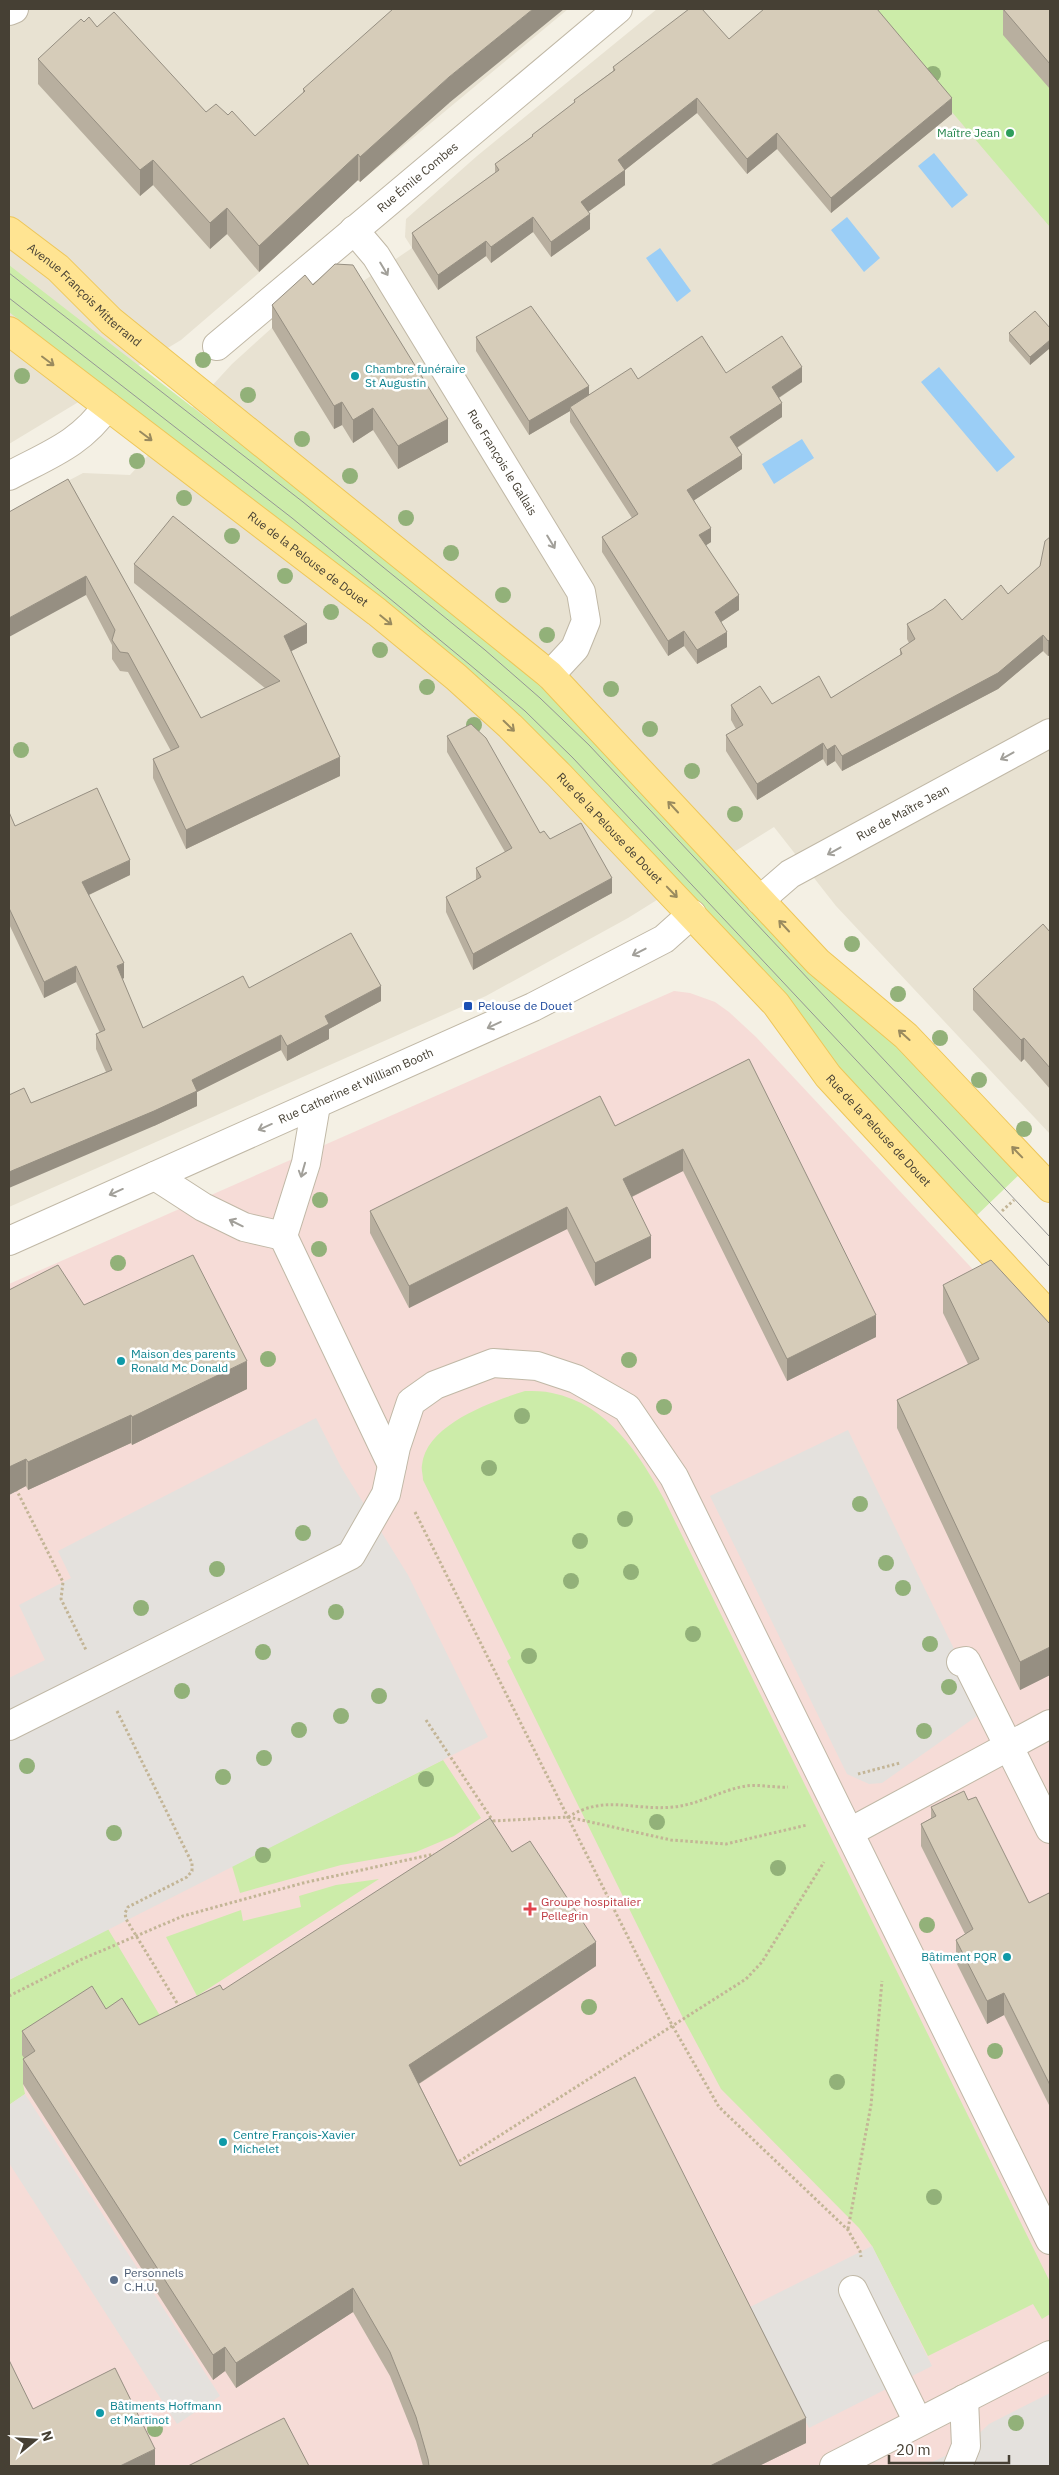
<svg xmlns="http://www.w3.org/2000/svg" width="1059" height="2475" viewBox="0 0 1059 2475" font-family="'IBM Plex Sans',sans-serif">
<rect width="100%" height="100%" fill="#f4f0e4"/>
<!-- residential -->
<path fill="#e8e2d2" d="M9,9H568L360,182L357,179L260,272L181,340L9,444Z
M657,9H1050V1134L836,906L774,827L628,918L486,996L9,1207V512L83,473L130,475L232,364L305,298L353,288L412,248L405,237L406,219L477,156Z"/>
<!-- medical -->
<path fill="#f6dcd7" d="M674,991L690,993L715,1002L729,1012L756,1037L1050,1352V2466H9V1284Z"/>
<!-- green -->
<path fill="#cceca9" d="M864,9H1050V227Z
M9,265L495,642L547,691L897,1040L1021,1173L974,1218L464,670L9,312Z
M525,1391C534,1391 544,1391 552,1393C608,1404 640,1455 665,1501L1050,2282V2314L1042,2319L1033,2304L928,2356L872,2246L859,2228L721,2089L683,2018L507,1661L511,1658L423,1480C423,1475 421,1469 422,1465C426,1424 493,1401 525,1391Z
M443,1760L481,1818L454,1836L416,1852L341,1865L240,1893L232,1866Z
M379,1879L197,1996L166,1937L241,1910L243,1921L301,1907L299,1896L336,1885Z
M108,1929L171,2034L35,2076L23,2084L25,2094L9,2105V1980Z"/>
<!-- parking -->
<path fill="#e4e1dd" d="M316,1418L341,1467L408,1575L488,1737L9,1980V1678L45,1660L19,1605L71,1578L58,1551Z
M848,1430L984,1711L882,1783L869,1784L847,1774L710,1496Z
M25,2094L220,2396L177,2424L9,2163V2105Z
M872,2246L932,2366L809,2428L748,2308Z
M1050,2393V2466H924L966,2446L989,2424Z"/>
<!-- water -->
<path fill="#9bcef6" d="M934,153L968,195L952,208L918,166Z
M847,217L880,258L864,272L831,230Z
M660,248L691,291L677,302L646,258Z
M939,367L1015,457L997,472L921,382Z
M802,439L814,458L774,484L762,464Z"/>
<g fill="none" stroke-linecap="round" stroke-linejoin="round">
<defs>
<g id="minor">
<path d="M9,11L14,9"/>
<path id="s1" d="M354,230L376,256L581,592L586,621L575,648L550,675"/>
<path id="s2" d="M217,346L618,9"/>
<path d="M9,476C48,455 81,444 107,406"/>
<path id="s3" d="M760,900L790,874L1050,733"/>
<path d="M316,1105L306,1163L283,1236L392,1465"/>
<path d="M155,1176L203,1207L244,1227L283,1236"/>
<path id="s4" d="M9,1241L533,1007L664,939L692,914"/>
<path d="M961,1662L966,1661L1050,1829"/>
<path d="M9,1726L351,1555L386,1494L396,1447L411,1402L435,1385L493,1363L537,1366L576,1379L627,1408L674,1477L1050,2240"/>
<path d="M850,1832L1050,1724"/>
<path d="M853,2290L918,2422"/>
<path d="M834,2466L1050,2355"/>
<path d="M958,2466L966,2446L964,2399"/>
</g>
<g id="major">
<path id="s5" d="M9,231L58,268L111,321L550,675L818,962L906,1036L1050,1188"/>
<path id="s6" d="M9,331L377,612L456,677L510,726L559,775L776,1004L828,1076L1050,1316"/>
</g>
</defs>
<!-- minor casing -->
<use href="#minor" stroke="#c0b8a6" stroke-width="30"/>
<!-- major casing -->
<use href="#major" stroke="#edc659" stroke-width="30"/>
<!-- path -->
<path stroke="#c3b596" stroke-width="3" stroke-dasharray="2.5 2.5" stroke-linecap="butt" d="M1002,1211L1014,1200
M16,1489L63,1582L61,1599L86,1650
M415,1512L672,2025L719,2107L848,2230L860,2251L861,2257
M117,1711L192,1863V1871L187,1877L128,1907L125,1913L126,1919L180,2008
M426,1720L493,1821
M858,1774L900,1763
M568,1817C606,1794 633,1811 673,1807C698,1805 721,1790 746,1786C759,1784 775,1788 788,1787
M489,1824L493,1821L568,1817L671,1840L726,1844L807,1825
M9,1996L80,1960L183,1916L303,1883L434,1854
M455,2164L746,1979L762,1962L824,1862
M848,2229L871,2105L882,1981"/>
<!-- minor -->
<use href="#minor" stroke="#fff" stroke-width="28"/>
<!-- major -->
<use href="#major" stroke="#ffe492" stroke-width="28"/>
<!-- tram -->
<path stroke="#959595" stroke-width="1" d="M9,273L303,502L485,650L540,698L589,745L1050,1237
M9,298L292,518L469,664L525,711L573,758L1050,1267"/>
</g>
<!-- trees -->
<g fill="#92b179">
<circle cx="933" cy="74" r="8"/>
<circle cx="203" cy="360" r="8"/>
<circle cx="22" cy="376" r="8"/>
<circle cx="248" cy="395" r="8"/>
<circle cx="302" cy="439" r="8"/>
<circle cx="137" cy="461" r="8"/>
<circle cx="350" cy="476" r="8"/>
<circle cx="184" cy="498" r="8"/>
<circle cx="406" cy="518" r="8"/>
<circle cx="232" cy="536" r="8"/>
<circle cx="451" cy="553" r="8"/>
<circle cx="285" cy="576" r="8"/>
<circle cx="503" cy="595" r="8"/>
<circle cx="331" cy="612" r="8"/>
<circle cx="547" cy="635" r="8"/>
<circle cx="380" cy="650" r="8"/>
<circle cx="427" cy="687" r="8"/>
<circle cx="611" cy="689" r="8"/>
<circle cx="474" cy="725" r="8"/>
<circle cx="650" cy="729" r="8"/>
<circle cx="21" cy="750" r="8"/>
<circle cx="692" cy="771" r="8"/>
<circle cx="735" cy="814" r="8"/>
<circle cx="852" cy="944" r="8"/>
<circle cx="898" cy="994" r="8"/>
<circle cx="940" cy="1038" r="8"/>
<circle cx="979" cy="1080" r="8"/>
<circle cx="1024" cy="1129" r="8"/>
<circle cx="320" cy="1200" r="8"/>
<circle cx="319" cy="1249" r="8"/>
<circle cx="118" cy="1263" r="8"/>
<circle cx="268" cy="1359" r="8"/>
<circle cx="629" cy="1360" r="8"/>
<circle cx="664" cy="1407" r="8"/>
<circle cx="522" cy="1416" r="8"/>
<circle cx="489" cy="1468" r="8"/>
<circle cx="860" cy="1504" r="8"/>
<circle cx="625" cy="1519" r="8"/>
<circle cx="303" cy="1533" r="8"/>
<circle cx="580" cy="1541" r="8"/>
<circle cx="886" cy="1563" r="8"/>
<circle cx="217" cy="1569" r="8"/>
<circle cx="631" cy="1572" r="8"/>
<circle cx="571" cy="1581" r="8"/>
<circle cx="903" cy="1588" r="8"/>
<circle cx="141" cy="1608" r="8"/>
<circle cx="336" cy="1612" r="8"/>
<circle cx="693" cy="1634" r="8"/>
<circle cx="930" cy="1644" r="8"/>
<circle cx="263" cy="1652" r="8"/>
<circle cx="529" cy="1656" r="8"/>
<circle cx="949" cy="1687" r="8"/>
<circle cx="182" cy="1691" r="8"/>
<circle cx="379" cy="1696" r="8"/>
<circle cx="341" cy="1716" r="8"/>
<circle cx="299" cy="1730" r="8"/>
<circle cx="924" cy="1731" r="8"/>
<circle cx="264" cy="1758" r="8"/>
<circle cx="27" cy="1766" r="8"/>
<circle cx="223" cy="1777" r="8"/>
<circle cx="426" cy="1779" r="8"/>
<circle cx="657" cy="1822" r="8"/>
<circle cx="114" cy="1833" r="8"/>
<circle cx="263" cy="1855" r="8"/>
<circle cx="778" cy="1868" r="8"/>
<circle cx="927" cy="1925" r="8"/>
<circle cx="589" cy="2007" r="8"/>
<circle cx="995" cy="2051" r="8"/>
<circle cx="837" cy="2082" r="8"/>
<circle cx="934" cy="2197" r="8"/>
<circle cx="1016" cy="2423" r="8"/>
<circle cx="155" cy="2429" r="8"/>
</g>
<!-- wall -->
<path fill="#b8af9f" d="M1003,9H1050V89L1003,35Z
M84,22L97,27L206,112L228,115L255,136L303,93V89L449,103L360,182L358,180L259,272L227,234L210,249L153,185L140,196L38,84V59Z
M729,39L952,114L831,213L777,149L747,174L697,113L625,170V185L588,212L590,229L551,257L533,232L491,263L486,256L438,290L412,248V233L495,173V164L532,137V135L574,103V100L613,71V67Z
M272,305L448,442L398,469L373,430L353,443L342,425L334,429L272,328Z
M1050,328V348L1030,365L1009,341V333Z
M476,337L589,395L638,379L726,373L802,382L779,398L782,417L737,448L742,469L694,500L711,542L706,545L739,610L721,622L727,647L697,664L684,646L668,656L602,552V537L632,518L570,422V411L529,435L476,351Z
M68,479L201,718L265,688L134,583V564L307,643L291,651L340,776L186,849L153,778V759L171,751L128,672L120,671L112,659V645L86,595Z
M1050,537V655L1048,656L1043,651L998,689L842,771L835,761L827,766L823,759L757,800L726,751V735L736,729L731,720V705L772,704L831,698L900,656V649L909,643L907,639V624L962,620L1008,594L1040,566Z
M447,736L540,833L550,839L612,893L473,970L446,912V897L476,880V868L505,852L447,752Z
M9,812L15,826L130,875L89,895L124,978L122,979L143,1028L249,988L381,1001L329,1029V1039L287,1061L281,1050L197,1092V1106L154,1126L31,1103L106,1072L96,1049V1034L100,1033L76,982L44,998L9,924Z
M1050,932V1089L1024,1059L1021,1062L973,1010V989Z
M749,1059L876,1337L787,1381L683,1171L632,1197L651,1258L595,1286L567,1229L409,1308L370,1233V1211L615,1126Z
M943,1285L1050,1324V1675L1020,1690L897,1428V1400L968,1364L943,1313Z
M9,1290L84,1305L247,1389L132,1445L131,1443L28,1490L26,1486L9,1495Z
M968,1800L1029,1903L1050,1896V2107L1004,2015L987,2024L956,1962V1940L965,1934L921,1846V1824L931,1818V1807Z
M512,1852L596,1966L419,2084L460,2166L806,2443L759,2466H423L416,2441L390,2376L353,2312L236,2388L225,2371L213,2380L23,2084V2059L24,2058L22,2055V2031L106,2009L139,2025L223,1990Z"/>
<!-- shaded-wall -->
<path fill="#968f82" d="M533,9H564L449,103L360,182V157L449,77Z
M697,98V113L625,170V185L581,217V202L618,160Z
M952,98V114L831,213V198Z
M777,133V149L747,174V159Z
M358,154V180L259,272V246Z
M153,160V185L140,196V170Z
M227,208V234L210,249V223Z
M590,214V229L551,257V242Z
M533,217V232L491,263V247Z
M486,241V256L438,290V275Z
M1050,340V348L1030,365V357Z
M802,367V382L772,402V387Z
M589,386V400L570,407V411L529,435V421Z
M342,402V425L334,429V406Z
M782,403V417L730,452V437Z
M373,408V430L353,443V420Z
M448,419V442L398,469V446Z
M742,455V469L687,505V490Z
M711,528V542L699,550V535Z
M86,576V595L9,637V618Z
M739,595V610L715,626V612Z
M307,624V643L284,655V636Z
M684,631V646L668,656V641Z
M727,632V647L697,664V650Z
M1043,635V651L998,689L842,771V756Z
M1050,639V655L1048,656V641Z
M823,743V759L757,800V784Z
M835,745V761L827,766V750Z
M340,757V776L186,849V830Z
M130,860V875L82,898V882Z
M612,878V893L473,970V954Z
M124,963V978L117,982V966Z
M76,966V982L44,998V982Z
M381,986V1001L329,1029V1039L287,1061V1046L325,1016Z
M281,1035V1050L197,1092V1106L154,1126L9,1188V1172Z
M1024,1038V1059L1021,1062V1040Z
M683,1149V1171L623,1201V1179Z
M567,1207V1229L409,1308V1286Z
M651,1236V1258L595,1286V1263Z
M876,1315V1337L787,1381V1359Z
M247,1361V1389L132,1445V1417Z
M131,1415V1443L28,1490V1462Z
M26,1459V1486L9,1495V1467Z
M1050,1647V1675L1020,1690V1662Z
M596,1942V1966L409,2090V2065Z
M1004,1993V2015L987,2024V2001Z
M353,2288V2312L236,2388V2363Z
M225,2347V2371L213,2380V2355Z
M806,2418V2443L759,2466H710Z
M155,2449V2466H120Z"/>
<!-- building -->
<path fill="#d6ccb9" stroke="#968f82" d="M393,9H533L449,77L360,157L358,154L259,246L227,208L210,223L153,160L140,170L38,59L81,19L84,22L89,17L97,27L114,12L206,112L216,104L228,115L232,111L255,136L305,91L303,89Z
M689,9H702L729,39L764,9H877L952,98L831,198L777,133L747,159L697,98L618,160L625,170L581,202L590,214L551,242L533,217L491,247L486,241L438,275L412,233L499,170L495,164L533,136L532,135L575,102L574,100L615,70L613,67Z
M1003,9H1050V64Z
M335,264L353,265L448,419L398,446L373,408L353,420L342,402L334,406L272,305L305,275L313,285Z
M531,306L589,386L529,421L476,337Z
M1035,311L1050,328V340L1030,357L1009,333Z
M702,336L726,373L782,336L802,367L772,387L782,403L730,437L742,455L687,490L711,528L699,535L739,595L715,612L727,632L697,650L684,631L668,641L602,537L638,514L570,407L631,368L638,379Z
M68,479L201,718L280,681L134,564L173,516L307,624L284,636L340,757L186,830L153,759L179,747L128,653L120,652L112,640L115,630L86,576L9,618V512Z
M1050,537V639L1048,641L1043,635L998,673L842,756L835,745L827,750L823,743L757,784L726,735L743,725L731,705L760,686L772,704L819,676L831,698L902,654L900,649L915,639L907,624L933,609L945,599L962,620L1001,585L1008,594L1040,566L1045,541Z
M471,724L486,738L540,833L544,831L550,839L581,823L612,878L473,954L446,897L481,877L476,868L512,848L447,736Z
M97,788L130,860L82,882L124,963L117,966L143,1028L243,976L249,988L351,933L381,986L325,1016L329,1024L287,1046L281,1035L192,1080L197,1091L154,1111L9,1172V1095L24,1088L31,1103L112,1070L96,1034L105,1030L76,966L44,982L9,908V812L15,826Z
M1043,924L1050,932V1068L1024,1038L1021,1040L973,989Z
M749,1059L876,1315L787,1359L683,1149L623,1179L651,1236L595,1263L567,1207L409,1286L370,1211L600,1096L615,1126Z
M193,1255L247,1361L132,1417L131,1415L28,1462L26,1459L9,1467V1290L58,1265L84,1305Z
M991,1260L1050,1324V1647L1020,1662L897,1400L979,1359L943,1285Z
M964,1791L968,1800L976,1797L1029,1903L1049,1893L1050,1896V2085L1004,1993L987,2001L956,1940L973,1929L921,1824L936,1816L931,1807Z
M490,1818L512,1852L530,1841L596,1942L409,2065L460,2166L635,2077L806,2418L710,2466H429L428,2459L416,2417L390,2352L353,2288L236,2363L225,2347L213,2355L23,2059L35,2051L22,2031L92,1986L106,2009L122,1998L139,2025L220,1985L223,1990Z
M9,2360L33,2409L115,2368L155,2449L120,2466H9Z
M284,2418L309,2466H188Z"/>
<!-- one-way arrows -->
<defs><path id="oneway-shaft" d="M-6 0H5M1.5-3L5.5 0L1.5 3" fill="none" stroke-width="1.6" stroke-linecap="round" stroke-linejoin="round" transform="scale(1.25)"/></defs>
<g stroke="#a2a09a">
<use href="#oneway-shaft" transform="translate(384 269) rotate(59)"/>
<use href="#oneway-shaft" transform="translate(551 542) rotate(59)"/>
<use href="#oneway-shaft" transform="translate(1007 756) rotate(151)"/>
<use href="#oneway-shaft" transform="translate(834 851) rotate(151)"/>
<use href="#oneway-shaft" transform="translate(639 952) rotate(153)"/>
<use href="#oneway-shaft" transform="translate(494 1025) rotate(155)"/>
<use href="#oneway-shaft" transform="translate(265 1127) rotate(156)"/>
<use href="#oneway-shaft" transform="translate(303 1170) rotate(106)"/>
<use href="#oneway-shaft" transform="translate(116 1192) rotate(156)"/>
<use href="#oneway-shaft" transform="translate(236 1223) rotate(-154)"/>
</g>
<g stroke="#998a5e">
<use href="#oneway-shaft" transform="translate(48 361) rotate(37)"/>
<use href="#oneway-shaft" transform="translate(146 436) rotate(37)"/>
<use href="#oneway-shaft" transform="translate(386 620) rotate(39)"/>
<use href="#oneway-shaft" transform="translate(509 726) rotate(44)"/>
<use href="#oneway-shaft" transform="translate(673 807) rotate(-133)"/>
<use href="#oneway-shaft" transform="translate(672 892) rotate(46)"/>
<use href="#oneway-shaft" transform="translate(784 926) rotate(-133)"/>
<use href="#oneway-shaft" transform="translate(904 1035) rotate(-138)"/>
<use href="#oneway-shaft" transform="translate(1017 1152) rotate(-134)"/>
</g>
<!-- markers -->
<circle fill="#2e9e5b" stroke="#fff" stroke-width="2" cx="1010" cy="133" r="5"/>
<g fill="#0f9aa8" stroke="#fff" stroke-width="2">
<circle cx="355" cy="376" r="5"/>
<circle cx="121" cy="1361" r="5"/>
<circle cx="1007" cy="1957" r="5"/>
<circle cx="223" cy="2142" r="5"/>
<circle cx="100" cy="2413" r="5"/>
</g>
<rect fill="#1a4fb4" stroke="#fff" stroke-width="2" x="463" y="1001" width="10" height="10" rx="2.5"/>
<path fill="#e0444e" stroke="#fff" stroke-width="2" d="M527.5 1901.5h5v5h5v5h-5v5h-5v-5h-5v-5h5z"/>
<circle fill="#5c6f8a" stroke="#fff" stroke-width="2" cx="114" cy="2280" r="5"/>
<g text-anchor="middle" stroke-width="5" stroke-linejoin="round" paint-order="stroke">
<!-- leisure labels -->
<g font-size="12" fill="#27864d" stroke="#fff" text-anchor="end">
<text x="1000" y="137">Maître Jean</text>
</g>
<!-- street labels -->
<g font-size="12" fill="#464034" stroke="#fff">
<text dy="4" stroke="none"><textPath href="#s2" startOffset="262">Rue Émile Combes</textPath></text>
<text dy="4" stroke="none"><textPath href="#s5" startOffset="99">Avenue François Mitterrand</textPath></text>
<text dy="4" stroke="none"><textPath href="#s1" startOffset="276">Rue François le Gallais</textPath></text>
<text dy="4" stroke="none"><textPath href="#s6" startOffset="376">Rue de la Pelouse de Douet</textPath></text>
<text dy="4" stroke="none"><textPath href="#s3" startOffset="168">Rue de Maître Jean</textPath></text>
<text dy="4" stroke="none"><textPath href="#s6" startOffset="781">Rue de la Pelouse de Douet</textPath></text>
<text dy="4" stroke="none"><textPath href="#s4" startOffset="380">Rue Catherine et William Booth</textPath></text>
<text dy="4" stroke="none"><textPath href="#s6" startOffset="1186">Rue de la Pelouse de Douet</textPath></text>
</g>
<!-- culture labels -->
<g font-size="12" fill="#0d838f" stroke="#fff" text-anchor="start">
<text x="365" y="373">Chambre funéraire<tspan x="365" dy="14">St Augustin</tspan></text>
<text x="131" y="1358">Maison des parents<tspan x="131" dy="14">Ronald Mc Donald</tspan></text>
<text x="997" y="1961" text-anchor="end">Bâtiment PQR</text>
<text x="233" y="2139">Centre François-Xavier<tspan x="233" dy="14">Michelet</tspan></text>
<text x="110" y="2410">Bâtiments Hoffmann<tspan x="110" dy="14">et Martinot</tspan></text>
</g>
<!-- transit labels -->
<g font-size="12" fill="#164399" stroke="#fff" text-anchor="start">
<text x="478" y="1010">Pelouse de Douet</text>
</g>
<!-- health labels -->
<g font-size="12" fill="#be3a42" stroke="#fff" text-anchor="start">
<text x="541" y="1906">Groupe hospitalier<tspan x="541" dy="14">Pellegrin</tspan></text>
</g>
<!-- service labels -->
<g font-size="12" fill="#4e5e75" stroke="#fff" text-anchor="start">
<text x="124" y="2277">Personnels<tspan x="124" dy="14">C.H.U.</tspan></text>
</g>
</g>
<!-- border -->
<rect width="1059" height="2475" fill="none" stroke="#464034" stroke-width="20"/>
<!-- north arrow -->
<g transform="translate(35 2440) rotate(72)" stroke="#ffffff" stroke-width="4" paint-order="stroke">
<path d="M0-4L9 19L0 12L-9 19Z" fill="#464034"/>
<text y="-8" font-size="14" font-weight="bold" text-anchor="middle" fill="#464034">N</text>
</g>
<!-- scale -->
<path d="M889 2455v8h120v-8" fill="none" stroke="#464034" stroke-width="2.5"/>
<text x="896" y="2455" font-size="15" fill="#464034" stroke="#ffffff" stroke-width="4" paint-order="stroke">20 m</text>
</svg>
